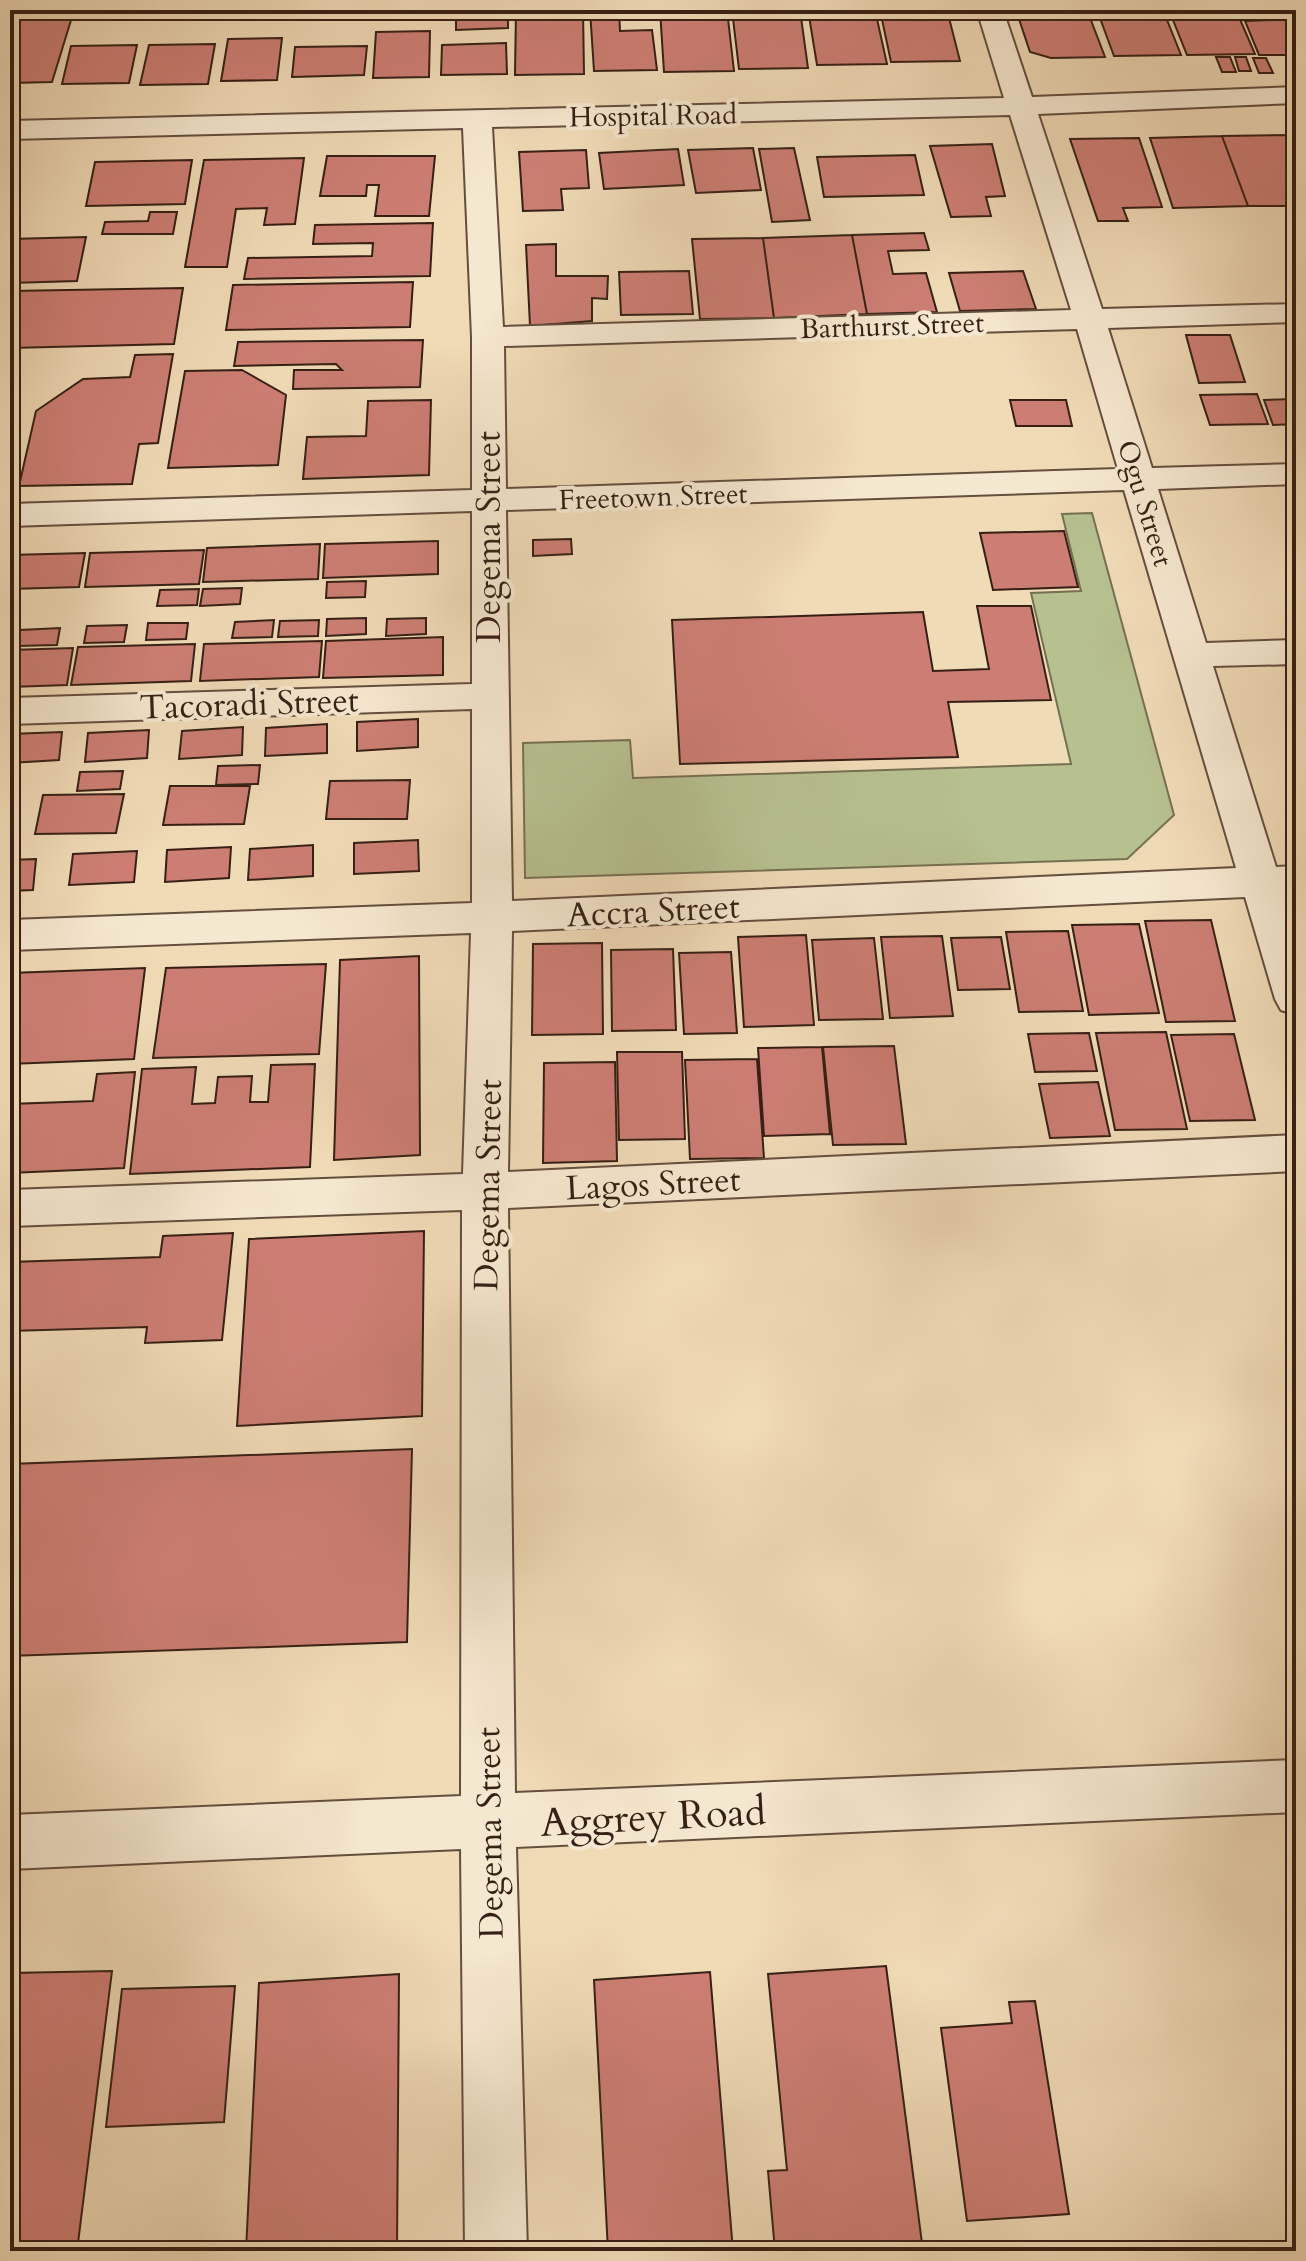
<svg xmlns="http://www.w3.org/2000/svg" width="1306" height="2261" viewBox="0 0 1306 2261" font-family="Cardo,serif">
<rect width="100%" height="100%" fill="#f0dbb7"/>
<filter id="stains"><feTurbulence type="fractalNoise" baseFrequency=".0025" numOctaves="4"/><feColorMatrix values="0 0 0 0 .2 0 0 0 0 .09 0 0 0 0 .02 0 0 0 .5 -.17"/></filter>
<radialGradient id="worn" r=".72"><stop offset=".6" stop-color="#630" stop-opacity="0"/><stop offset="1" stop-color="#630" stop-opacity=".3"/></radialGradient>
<!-- green -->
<path fill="#b7c190" stroke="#767052" stroke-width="2" d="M1092,513L1174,815L1127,859L525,878L523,743L630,740L633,778L1071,764L1031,593L1081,591L1062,514Z"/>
<!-- building -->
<path fill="#cd7e74" stroke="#361f15" stroke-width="2" d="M456,10H508V28L456,30Z
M516,10H583L584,74L515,75Z
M590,10H619L620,31L652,30L657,70L594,71Z
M660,10H727L734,71L664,72Z
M732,10H800L808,68L739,69Z
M808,10H875L887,64L817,65Z
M880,10H947L960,61L891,62Z
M1016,10H1087L1105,57L1051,58L1030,52Z
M1097,10H1163L1181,55L1114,56Z
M1169,10H1236L1255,54L1187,55Z
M1269,10H1296V55H1259L1245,21L1274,20Z
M72,17L52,82L10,83V18Z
M430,31L429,77L373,78L376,32Z
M282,38L277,80L221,81L228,39Z
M506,43L507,74L441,75L442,45Z
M215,44L208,84L140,85L149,45Z
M137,45L129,83L62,84L71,46Z
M367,46L364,75L292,77L295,47Z
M1216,57H1230L1236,72H1222Z
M1235,57H1246L1251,71H1239Z
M1253,58H1266L1273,73H1259Z
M1294,135L1296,206H1248L1222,136Z
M1222,136L1248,206L1173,208L1150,138Z
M1139,138L1162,207L1123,208L1128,221H1098L1070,139Z
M992,144L1005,196L986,197L991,216L951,217L930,146Z
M753,148L761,190L696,193L688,150Z
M794,148L810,220L772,222L759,149Z
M678,149L684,185L604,189L599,153Z
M586,150L589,188L561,189L563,210L523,211L519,152Z
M915,155L924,195L824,197L817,157Z
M327,156H435L429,216H375L379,185H367L366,196H320Z
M304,158L295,224L264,225L267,208L236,209L227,267H185L204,160Z
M192,160L185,204L86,206L95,162Z
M150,212H177L173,234H102L105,222L148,221Z
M433,223L430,276L244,279L248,258L372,256L373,243L313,244L315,225Z
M924,233L929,250L888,251L893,274L926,273L937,312L867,314L852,235Z
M852,235L867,314L774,318L763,238Z
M86,237L77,281L10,283V239Z
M763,238L774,318L700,319L692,239Z
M556,244V276H608L607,299L592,298V321L530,326L526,245Z
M689,271L693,314L621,315L619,272Z
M1023,271L1036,309L960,311L949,273Z
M413,282L410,327L226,330L233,285Z
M183,288L174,344L10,348V291Z
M1186,335H1230L1245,382L1199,383Z
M423,340L420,387L293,389L294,370H342L336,364L234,366L238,342Z
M173,354L158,443L139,444L132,484L19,486L36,411L83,379L130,377L135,355Z
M242,370L286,395L278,465L168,468L185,371Z
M1257,394L1268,424L1210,425L1200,395Z
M1296,399V424L1273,425L1264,400Z
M431,400L429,475L303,479L307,437L366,436L368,401Z
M1010,400H1066L1072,426H1016Z
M1064,531L1078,587L993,590L980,533Z
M571,539L572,554L533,556V540Z
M438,541V574L323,578L325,544Z
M320,544L318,579L203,582L207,548Z
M204,550L199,584L85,587L90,553Z
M85,553L79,587L10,589V555Z
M366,581L365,597L326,598L327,582Z
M242,588L240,604L200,606L203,589Z
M199,589L197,605L157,606L160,590Z
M977,606H1031L1051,700L948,702L958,757L680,764L672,620L923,612L933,671L989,669Z
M366,618V634L326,636L327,619Z
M426,618V634L386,636L387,619Z
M274,620L272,637L232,638L235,622Z
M319,620L318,636L278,637L280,621Z
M148,623H188L186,639L146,640Z
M127,625L124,642L84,643L87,626Z
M60,628L57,645L17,646L20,630Z
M443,637V675L323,678L326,641Z
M322,641L319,677L200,681L204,644Z
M195,644L191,681L71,685L78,647Z
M73,648L67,685L10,687V650Z
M418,719V747L357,751V722Z
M327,724V753L265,756L266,728Z
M243,727L242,755L179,759L182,731Z
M149,730L147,758L85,762L88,733Z
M62,732L59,760L10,763V734Z
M260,765L258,784L216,785L218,766Z
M123,771L120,789L77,791L80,772Z
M410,780L407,819H326L330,781Z
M170,786H250L244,824L163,825Z
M124,794L116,833L35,834L43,795Z
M418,840L419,871L354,874V843Z
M313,845V876L248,880L250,849Z
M231,847L229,878L165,882L167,850Z
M137,851L134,882L69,885L73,854Z
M36,859L33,890L10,891V860Z
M1211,920L1235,1021L1166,1022L1145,921Z
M1139,924L1159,1013L1089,1015L1072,925Z
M1068,931L1083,1011L1019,1012L1006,932Z
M806,935L814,1025L744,1027L738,937Z
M942,936L953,1016L890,1018L881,937Z
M1001,937L1010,989L958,990L951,938Z
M874,938L883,1019L819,1020L812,940Z
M602,943L603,1034L532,1035L533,944Z
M673,949L676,1030L612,1031L611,950Z
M731,952L737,1033L684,1034L679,953Z
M419,956L420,1155L334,1160L340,960Z
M326,964L319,1054L153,1058L166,968Z
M145,968L134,1059L10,1064V973Z
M1166,1032L1187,1129L1115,1130L1096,1033Z
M1089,1033L1097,1071L1035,1072L1028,1034Z
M1234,1034L1255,1120L1190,1121L1171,1035Z
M894,1046L906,1144L833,1145L823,1047Z
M822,1047L830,1134L764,1136L758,1048Z
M617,1052H682L685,1139L619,1140Z
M757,1059L764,1158L690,1159L685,1060Z
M615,1062L617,1161L543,1163L544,1063Z
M315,1064L310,1167L130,1174L142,1069L196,1067L192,1104L215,1103L218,1077L252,1076L250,1102H268L271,1065Z
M135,1072L124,1168L10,1173V1104L93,1101L97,1074Z
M1098,1082L1110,1136L1050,1138L1039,1084Z
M424,1231L422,1416L237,1426L249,1239Z
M233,1233L222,1340L145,1343L147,1327L10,1331V1262L160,1257L163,1236Z
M412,1449L407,1642L10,1656V1464Z
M886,1966L923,2251H775L768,2171L787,2170L768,1974Z
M112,1971L77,2251H10V2218L18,2161H10V1973Z
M710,1972L733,2251H608L594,1980Z
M399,1974L397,2251H246L259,1983Z
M235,1986L224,2122L106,2127L122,1989Z
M1035,2001L1069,2214L967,2221L941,2028L1012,2023L1009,2002Z"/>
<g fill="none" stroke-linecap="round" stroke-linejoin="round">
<defs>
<path id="minor" d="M977,10H1003L1032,97L1296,87V103L1038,114L1102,309L1296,304V322L1108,328L1152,468L1296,464V484L1158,489L1206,643L1296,640V664L1213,666L1276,867L1296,866V894L1285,895L1296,932V1015L1281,1010L1275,999L1245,897L512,931L508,1172L1296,1135V1171L508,1208L515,1793L1296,1760V1812L516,1847L527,2251H465L461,1849L10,1869V1815L461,1796L462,1210L10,1226V1190L463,1174L471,933L10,950V920L472,903V709L10,724V698L472,684V511L10,526V504L472,490V337L463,128L10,139V121L1004,98ZM1010,115L1071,310L503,327L492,127ZM1077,329L1118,469L506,489L504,346ZM1124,490L1236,868L512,901L506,510Z"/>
</defs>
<!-- minor casing -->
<use href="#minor" stroke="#644e3e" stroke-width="4"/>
<!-- minor -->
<use href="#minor" fill="#f5e8d0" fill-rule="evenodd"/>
</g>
<g text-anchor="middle" stroke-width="8" stroke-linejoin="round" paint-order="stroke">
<!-- far-street labels -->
<g font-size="28" fill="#361f15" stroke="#f5e8d0">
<text transform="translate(653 115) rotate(-1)" y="10">Hospital Road</text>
<text transform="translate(892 325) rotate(-2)" y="10">Barthurst Street</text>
<text transform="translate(653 496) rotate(-2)" y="10">Freetown Street</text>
<text transform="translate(1146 503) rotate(73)" y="10">Ogu Street</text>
</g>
<!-- street labels -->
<g font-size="34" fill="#361f15" stroke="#f5e8d0">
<text transform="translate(488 537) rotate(-90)" y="12">Degema Street</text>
<text transform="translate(249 703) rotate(-2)" y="12">Tacoradi Street</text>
<text transform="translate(653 910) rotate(-3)" y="12">Accra Street</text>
<text transform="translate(653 1183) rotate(-3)" y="12">Lagos Street</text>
<text transform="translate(487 1185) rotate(-89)" y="12">Degema Street</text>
<text transform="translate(489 1833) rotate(-91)" y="12">Degema Street</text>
</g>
<!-- near-street labels -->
<g font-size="40" fill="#361f15" stroke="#f5e8d0">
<text transform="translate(653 1816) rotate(-3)" y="14">Aggrey Road</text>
</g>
</g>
<!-- margin -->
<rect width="1306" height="2261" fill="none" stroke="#f0dbb7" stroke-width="40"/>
<rect x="12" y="12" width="1282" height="2237" fill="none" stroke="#361f15" stroke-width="4"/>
<rect x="20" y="20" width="1266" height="2221" fill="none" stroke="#361f15" stroke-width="2"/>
<rect width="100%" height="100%" filter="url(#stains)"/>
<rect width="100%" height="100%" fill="url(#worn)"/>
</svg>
